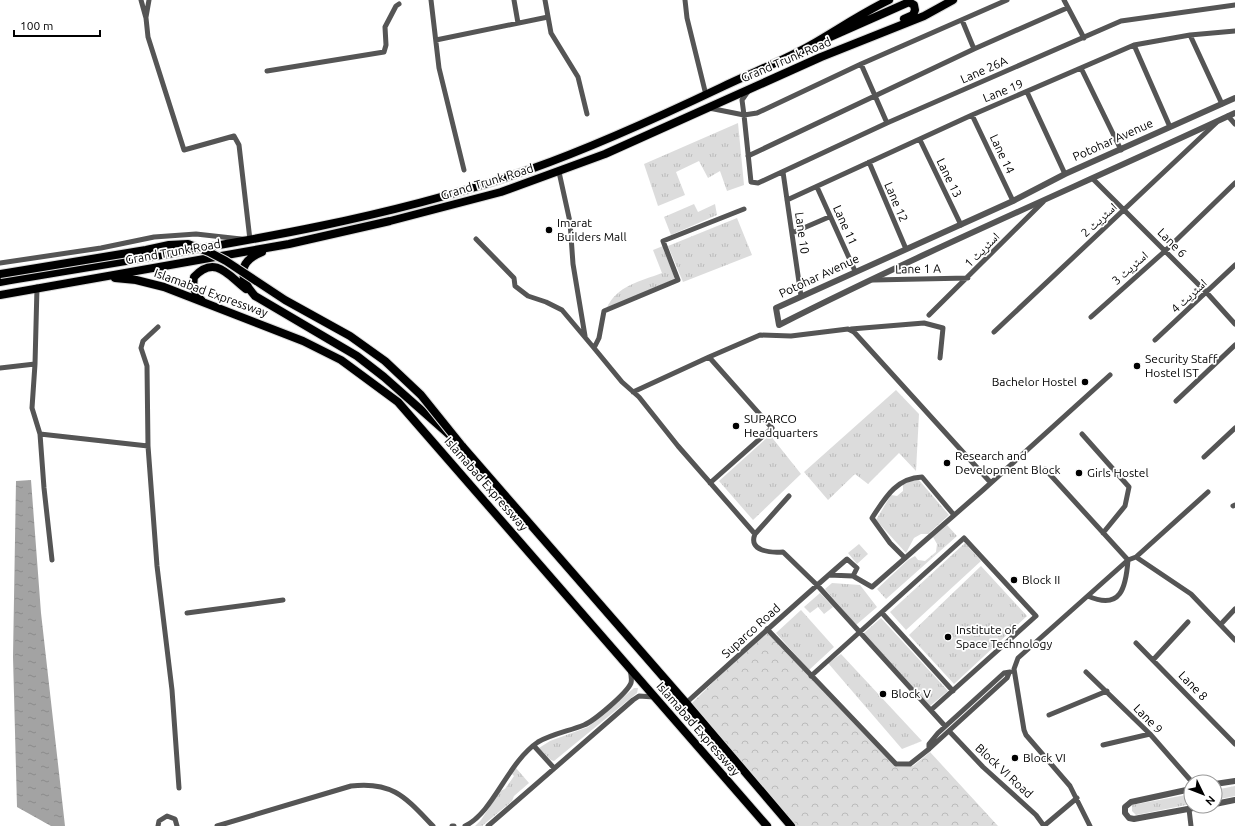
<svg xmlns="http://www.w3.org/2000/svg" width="1235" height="826" viewBox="0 0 1235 826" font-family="Ubuntu,'Noto Naskh Arabic',sans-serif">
<defs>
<pattern id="grass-tufts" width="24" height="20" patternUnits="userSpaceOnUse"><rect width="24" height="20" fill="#dcdcdc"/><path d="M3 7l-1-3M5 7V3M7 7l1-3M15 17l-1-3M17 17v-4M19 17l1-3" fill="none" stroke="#bbb"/></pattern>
<pattern id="forest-crowns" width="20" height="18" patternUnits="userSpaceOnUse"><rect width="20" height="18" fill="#dcdcdc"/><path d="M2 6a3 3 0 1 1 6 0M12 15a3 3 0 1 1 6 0" fill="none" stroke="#bbb"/></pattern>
<pattern id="water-ripples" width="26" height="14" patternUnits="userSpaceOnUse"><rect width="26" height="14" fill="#a3a3a3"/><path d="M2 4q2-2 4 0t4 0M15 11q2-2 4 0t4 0" fill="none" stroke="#8b8b8b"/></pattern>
</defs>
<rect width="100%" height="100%" fill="#fff"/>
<!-- grass -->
<path fill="url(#grass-tufts)" d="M738,123L744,185L727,191L720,171L708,178L699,161L676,172L685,195L658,206L644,164Z
M694,204L698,212L715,204L717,215L671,235L664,217Z
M737,218L752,255L683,282L668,246Z
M663,246L675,279L607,308C616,286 641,281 662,273L653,250Z
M896,390L919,414L916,471L899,453L868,484L855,474L828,500L804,472Z
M770,435L801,474L753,520L719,481Z
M918,479L949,515L928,534H921L914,538L906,553L876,520L891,495L897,496L903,491V484Z
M947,525L957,536L886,599L877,589L908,560L915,556L918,560L925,561L936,552L937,544L933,537Z
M965,543L981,561L906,630L890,612Z
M859,544L868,554L857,564L848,553Z
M981,566L1027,616L954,684L909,635Z
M832,583L860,585L877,607L856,625L825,589Z
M820,593L833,607L824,614L818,607L810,613L804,607Z
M801,610L834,647L809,670L776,633Z
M881,618L948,691L930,706L864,633Z
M841,654L922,741L902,749L828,663Z
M634,688H638L637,693L554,761L551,760L539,748L550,741L588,727Z
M516,768L529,783L514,796L512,801L482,826H475L481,820L500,791L505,789L514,776L511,773Z
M1235,786V796L1215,800V790Z
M1191,794V804L1136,815L1132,811V805Z"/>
<!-- forest -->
<path fill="url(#forest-crowns)" d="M767,629L897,767L913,766L930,752L998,826H796L689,706Z"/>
<!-- water -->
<path fill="url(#water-ripples)" d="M31,480L41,613L65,826H51L17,807L13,657L16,481Z"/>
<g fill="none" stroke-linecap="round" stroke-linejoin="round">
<defs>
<path id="trunk" d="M830,37L909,2L914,5L915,10L913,15L904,19
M262,252C237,262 239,278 255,296L357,356L384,377L462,446L686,703L791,826
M115,278L136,280L164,287L303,341L341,360L398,402L767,826
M0,282C178,251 360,229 531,169C596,146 659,117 722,87C751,73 783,61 811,45C837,30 862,13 889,0
M0,295L289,244L390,221L501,192L605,154L821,57L924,16L953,0
M202,301C195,293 192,288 194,277C215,254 229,276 246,289"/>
</defs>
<!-- trunk casing -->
<use href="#trunk" stroke="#dbdbdb" stroke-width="10"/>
<!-- minor -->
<path stroke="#555" stroke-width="5" d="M431,0L439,68L464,170
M514,0L518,23
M545,0L551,33L578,77L587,114
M685,0L687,18L706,95
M1007,0L861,64L757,113L744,115L751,182L758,183L887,123L1121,21L1235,5
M1064,0L1084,38
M146,17L149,0
M962,20L974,49L1067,8
M1190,35L1222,104
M436,40L548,17
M1134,45L1170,127
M861,64L887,123
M1081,68L1121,150
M267,71L384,52L386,45L385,27L396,6L399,4
M1027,92L1065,174
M709,108L744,115L742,100L749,90
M972,115L1013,201
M1228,116L1235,124
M920,140L961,225
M748,156L974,49
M869,162L906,249
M559,172L570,222L573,264L585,336
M783,172L801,296
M1093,179L1207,293L1235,324
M817,187L855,271
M787,200L972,115L1134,45L1190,35L1235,31
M744,209L663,241L678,280L604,311L599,338L594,348L622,382L639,397L678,446L755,534
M792,233L829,217
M476,239L514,278L515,286L528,296L546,302L562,310L594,348
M0,263L101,248L154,237L196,234L250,240L239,145L234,136L184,150L148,37L146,18L141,0
M873,280L968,278
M37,287L35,364L32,408L40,434L44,488L52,560
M929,315L1043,202
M1091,317L1165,251L1235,183
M158,327L143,341L141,348L147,366L148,446L157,566L172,690L179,788
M851,329L924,323L943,328L940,358
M994,332L1216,123
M1155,340L1235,265
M709,357L760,335L791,336L848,329L854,332L991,483
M0,368L35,364
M633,392L709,357L772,428L710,483
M1176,401L1235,345
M40,434L148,446
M1082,434L1129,487L1125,506L1103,533
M1204,457L1235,428
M1045,469L1128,560C1126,587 1121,611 1088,596
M789,496L755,534C748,551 770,553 783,552L817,585L945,726
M1233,506L1235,505
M1136,557L1208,492
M905,558L890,543L872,518C885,498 896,478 922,477L954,515
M853,576L872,587L983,490L1110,375
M187,613L283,600
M882,613L953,691
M1221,624L1235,609
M767,629L896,764H910L929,749L1007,678L1009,673
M1136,643L1235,744
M1153,660L1188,622
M1086,672L1150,734L1192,782
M811,676L964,538L1036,616L931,710
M686,703C740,654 793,606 847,559L857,568L853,576L829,575
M1049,715L1107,691
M949,731L983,767L1036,815L1044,826
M1103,745L1150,734
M534,746L554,768
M929,749V744L938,733L1004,673L1010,672
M1189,809L1191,826
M1045,825L1077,798
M158,826L159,821L167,816L175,819L177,826
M217,826L351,786C393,781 406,798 433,826
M452,826H454
M465,826C494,812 507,763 538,742C552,734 569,731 584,725C594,721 627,693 631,683C632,679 631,674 630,670
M488,826L633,700L639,696L654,697
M1090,826L1070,786L1026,735L1024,730L1014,669L1018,658L1128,560L1136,557L1191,594L1235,640"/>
<!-- tertiary -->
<path stroke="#555" stroke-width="6" d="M1235,98L1065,174L1013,201L776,308L779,325C929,249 1083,184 1235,113
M1215,784L1235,781
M1191,789L1131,802L1125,807V813L1129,818L1134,819L1204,806
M1215,804L1235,800"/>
<!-- trunk -->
<use href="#trunk" stroke="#000" stroke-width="8"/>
<defs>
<path id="trunk-bridge" d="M0,274L146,250L169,245L188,244L209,252L226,261L285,300L350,336L385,361L421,395L462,446"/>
</defs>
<!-- trunk-bridge casing -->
<use href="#trunk-bridge" stroke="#dbdbdb" stroke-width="10" stroke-linecap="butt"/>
<!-- trunk-bridge -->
<use href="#trunk-bridge" stroke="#000" stroke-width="8"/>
</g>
<!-- markers -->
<g fill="#000" stroke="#fff" stroke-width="1.5">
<circle cx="549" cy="230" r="4"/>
<circle cx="1137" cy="366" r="4"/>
<circle cx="1085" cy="382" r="4"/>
<circle cx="736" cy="426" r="4"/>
<circle cx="947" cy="463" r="4"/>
<circle cx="1079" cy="473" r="4"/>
<circle cx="1014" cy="580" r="4"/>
<circle cx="948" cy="637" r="4"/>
<circle cx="883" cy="694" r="4"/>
<circle cx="1015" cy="758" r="4"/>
</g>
<g text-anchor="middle" stroke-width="3.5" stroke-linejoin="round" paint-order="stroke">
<!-- street labels -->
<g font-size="12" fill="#000" stroke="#fff">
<text transform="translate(786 60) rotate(-23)" y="4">Grand Trunk Road</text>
<text transform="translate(984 70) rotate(-24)" y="4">Lane 26A</text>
<text transform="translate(1003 91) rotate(-22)" y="4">Lane 19</text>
<text transform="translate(1113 140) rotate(-24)" y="4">Potohar Avenue</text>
<text transform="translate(1002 154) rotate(65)" y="4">Lane 14</text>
<text transform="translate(949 178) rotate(64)" y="4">Lane 13</text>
<text transform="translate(487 182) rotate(-17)" y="4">Grand Trunk Road</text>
<text transform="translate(896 202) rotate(67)" y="4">Lane 12</text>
<text transform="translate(1099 220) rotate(-43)" y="4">اسٹریٹ 2</text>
<text transform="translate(845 225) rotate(66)" y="4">Lane 11</text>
<text transform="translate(802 233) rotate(82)" y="4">Lane 10</text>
<text transform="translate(1172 243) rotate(45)" y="4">Lane 6</text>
<text transform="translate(982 250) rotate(-45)" y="4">اسٹریٹ 1</text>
<text transform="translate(173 252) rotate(-10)" y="4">Grand Trunk Road</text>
<text transform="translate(1130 268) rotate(-42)" y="4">اسٹریٹ 3</text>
<text transform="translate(918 269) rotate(-1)" y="4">Lane 1 A</text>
<text transform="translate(819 276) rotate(-25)" y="4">Potohar Avenue</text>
<text transform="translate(211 293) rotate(20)" y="4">Islamabad Expressway</text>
<text transform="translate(1189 296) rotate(-43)" y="4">اسٹریٹ 4</text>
<text transform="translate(486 484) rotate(49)" y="4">Islamabad Expressway</text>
<text transform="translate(751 631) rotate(-42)" y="4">Suparco Road</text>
<text transform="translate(1193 686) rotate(46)" y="4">Lane 8</text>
<text transform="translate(1148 719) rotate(46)" y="4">Lane 9</text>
<text transform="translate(698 729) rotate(49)" y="4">Islamabad Expressway</text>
<text transform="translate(1004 771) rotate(43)" y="4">Block VI Road</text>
</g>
<!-- poi labels -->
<g font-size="12" fill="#000" stroke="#fff" text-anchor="start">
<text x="557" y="227">Imarat<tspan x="557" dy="14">Builders Mall</tspan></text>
<text x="1145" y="363">Security Staff<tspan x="1145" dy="14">Hostel IST</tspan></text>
<text x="1077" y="386" text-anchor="end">Bachelor Hostel</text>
<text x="744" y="423">SUPARCO<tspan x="744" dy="14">Headquarters</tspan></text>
<text x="955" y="460">Research and<tspan x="955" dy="14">Development Block</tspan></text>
<text x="1087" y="477">Girls Hostel</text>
<text x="1022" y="584">Block II</text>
<text x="956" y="634">Institute of<tspan x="956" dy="14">Space Technology</tspan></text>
<text x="891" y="698">Block V</text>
<text x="1023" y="762">Block VI</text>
</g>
</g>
<!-- north arrow -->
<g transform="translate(1203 794) rotate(133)"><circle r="19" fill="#ffffff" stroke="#999999"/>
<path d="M0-3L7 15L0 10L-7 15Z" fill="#000000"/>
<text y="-6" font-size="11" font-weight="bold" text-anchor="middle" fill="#000000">N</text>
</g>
<!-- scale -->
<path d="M14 30v6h86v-6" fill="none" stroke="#000000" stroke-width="2"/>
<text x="20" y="30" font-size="12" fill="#000000" stroke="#ffffff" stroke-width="3" paint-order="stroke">100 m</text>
</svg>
